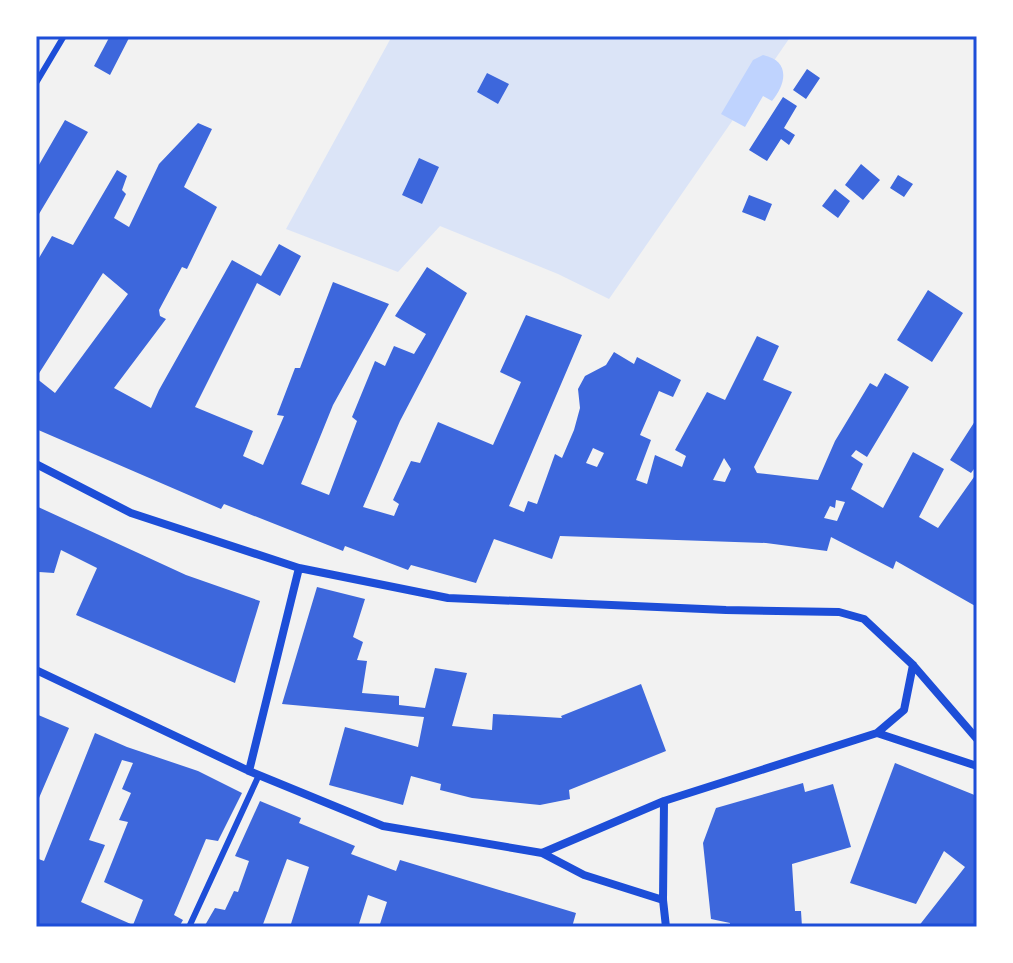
<svg xmlns="http://www.w3.org/2000/svg" width="1013" height="963" viewBox="0 0 1013 963" font-family="Overpass,sans-serif">
<rect width="100%" height="100%" fill="#f2f2f2"/>
<!-- green -->
<path fill="#dbe4f7" d="M392,36H791L609,299L558,274L440,226L398,272L286,229Z"/>
<!-- water -->
<path fill="#bfd3fe" d="M763,55C791,61 786,84 772,101L763,96L745,127L721,114L753,60Z"/>
<!-- building -->
<path fill="#3d67dc" fill-rule="evenodd" d="M110,36L129,38L110,75L94,66Z
M807,69L820,78L806,99L793,90Z
M487,73L509,84L498,104L477,92Z
M783,97L797,106L784,128L795,135L789,145L781,139L767,161L749,150Z
M65,120L88,132L36,219V170Z
M198,123L212,129L184,187L217,207L187,269L182,267L159,310L160,316L166,319L114,388L151,408L159,390L232,260L261,276L279,244L301,256L280,296L257,283L195,407L253,431L243,456L263,465L284,416L277,415L295,368H300L333,282L389,304L333,405L301,484L329,495L357,421L352,417L375,361L385,366L394,346L414,354L426,334L395,316L427,267L467,293L400,421L363,507L394,516L399,504L393,500L411,461L420,463L438,422L493,445L521,382L500,372L526,315L582,335L509,506L524,512L528,501L537,504L555,454L562,458L574,430L580,408L578,389L585,376L606,365L614,352L634,364L637,357L681,380L673,397L659,391L640,435L651,440L636,480L647,484L655,455L682,467L686,456L675,450L707,392L725,400L757,336L779,346L763,380L792,392L754,467L757,473L818,480L835,441L870,383L877,387L885,373L909,387L867,457L856,450L851,456L863,464L851,489L883,508L913,452L944,469L919,517L938,528L974,477L977,478V607L896,561L893,569L831,537L827,551L766,543L560,536L552,559L494,539L476,583L411,565L408,570L345,546L343,551L224,504L221,509L36,429V378L55,393L128,294L103,273L36,378V263L52,236L73,245L117,170L127,176L122,190L126,194L114,218L129,227L159,164ZM593,448L604,453L597,467L586,463ZM724,458L731,469L725,482L713,480ZM836,500L845,502L837,521L824,518L830,506L835,508Z
M419,158L439,167L422,204L402,195Z
M861,164L880,180L863,200L845,185Z
M898,175L913,184L904,197L890,188Z
M835,189L850,201L838,218L822,206Z
M749,195L772,204L765,221L742,212Z
M928,290L963,313L932,362L897,340Z
M977,418V465L971,473L950,460Z
M36,506L186,575L260,601L235,683L76,615L97,568L61,550L54,573L39,572L36,578Z
M317,587L365,599L353,637L363,642L357,660L367,661L362,693L399,696V705L425,708L435,668L467,673L452,726L492,730L493,714L562,718L561,716L641,684L666,751L569,790L570,799L540,805L472,798L440,790L441,784L411,776L403,805L329,785L345,727L418,747L424,717L282,704Z
M36,714L69,728L36,805Z
M95,733L127,747L198,771L242,793L218,841L206,839L174,915L183,920L179,927H36V858L44,861ZM122,760L133,763L122,789L131,793L119,820L128,822L104,882L143,900L133,925L81,902L105,845L89,840Z
M895,763L977,796V927H918L965,867L944,851L916,904L850,883Z
M803,783L805,792L833,784L851,847L792,864L795,911H801L802,927H730V923L711,919L703,843L716,808Z
M260,801L301,818L299,823L355,846L351,854L396,871L400,860L576,913L572,927H389L380,924L387,902L368,895L358,927H290L309,867L287,859L262,927H204L215,908L225,910L234,891L238,892L249,861L235,856Z"/>
<g fill="none" stroke-linecap="round" stroke-linejoin="round">
<!-- service -->
<path stroke="#1d4ed8" stroke-width="6" d="M36,83L64,36
M189,927L259,775"/>
<!-- minor -->
<path stroke="#1d4ed8" stroke-width="8" d="M36,464L131,513L299,568L448,598L726,610L839,612L864,619L913,665L977,739
M36,670L249,771L383,826L542,853L664,801L877,733L977,766
M877,733L904,710L913,665
M249,771L299,568
M664,801L663,900L666,927
M542,853L584,875L663,900"/>
</g>
<!-- border -->
<rect width="1013" height="963" fill="none" stroke="#ffffff" stroke-width="76"/>
<rect x="38" y="38" width="937" height="887" fill="none" stroke="#1d4ed8" stroke-width="3"/>
</svg>
